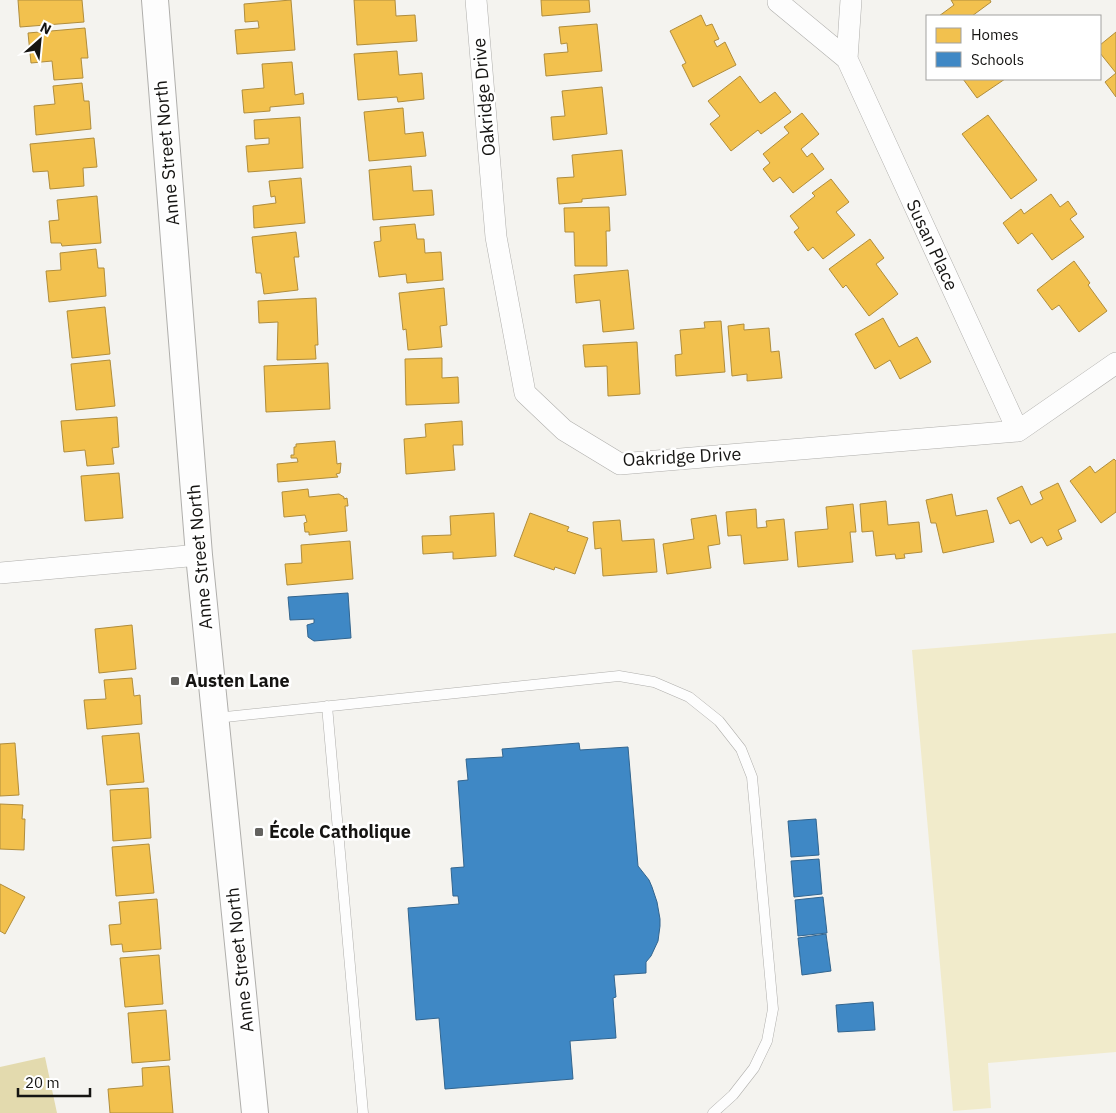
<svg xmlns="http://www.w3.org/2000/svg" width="1116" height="1113" viewBox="0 0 1116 1113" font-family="'IBM Plex Sans',sans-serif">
<rect width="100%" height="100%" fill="#f4f3ef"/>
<!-- green -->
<path fill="#f1ebcb" d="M1116,633V1052L988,1063L991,1108L953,1111L912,650Z"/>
<!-- forest -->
<path fill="#e3daae" d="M45,1057L57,1113H0V1067Z"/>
<!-- homes -->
<path fill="#f2c14e" stroke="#b08d3c" d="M18,0H82L84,22L20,27Z
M291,0L295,50L237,54L235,30L259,28L258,21L245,22L244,4Z
M354,0H395L396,16L415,15L417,41L357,45Z
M541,0H589L590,12L542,16Z
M951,0H990L991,2L972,16H939L954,5Z
M701,15L706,26L712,24L719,39L714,41L717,47L725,42L736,65L693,87L682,65L686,63L670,31Z
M597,24L602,71L546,76L544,54L568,52L567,43L561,44L559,27Z
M85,28L88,58H81L83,78L54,80L52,61L31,63L28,33Z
M1116,32V97L1105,82L1116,73L1100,53V45Z
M397,51L399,75L422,73L424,99L398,102L397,97L358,100L354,54Z
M292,62L295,95L303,93L304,104L270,107V111L244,113L242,90L264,88L262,64Z
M740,76L760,103L775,92L791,112L761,134L758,130L731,151L710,124L720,116L708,101Z
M963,79H1005L977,98Z
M82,83L84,101H89L91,129L36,135L34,106L55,104L53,86Z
M602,87L607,134L553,140L551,117L565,116L562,91Z
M403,108L405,134L423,132L426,156L369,161L364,112Z
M802,113L819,134L801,149L807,157L812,153L824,169L793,193L780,177L773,182L763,169L770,163L763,154L789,133L784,127Z
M988,115L1037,180L1011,199L962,134Z
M300,117L303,168L248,172L246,146L269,144V138L255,139L254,120Z
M94,138L97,167L83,168L84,186L50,189L48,171L33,172L30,144Z
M622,150L626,195L582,199V202L559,204L557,178L574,177L572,155Z
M411,166L413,191L432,190L434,215L373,220L369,170Z
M301,178L305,223L254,228L253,206L276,203L275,196L271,197L269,181Z
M831,179L849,202L836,212L855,235L823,259L813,247L808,251L794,232L799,228L790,216L815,196L812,193Z
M1051,194L1060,207L1068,201L1077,214L1070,219L1084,237L1052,260L1032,233L1018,244L1003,223L1021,209L1024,214Z
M97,196L101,243L62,246L61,243H51L49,221L59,220L57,200Z
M609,207L610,231H606L607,266H575L574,232H565L564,208Z
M415,224L417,239H424L425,253L441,252L443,280L407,283L406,274L379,277L374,242L381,241L380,227Z
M296,232L299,257H294L298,290L264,294L261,273H256L252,237Z
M870,239L884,258L876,264L898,294L869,316L846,285L843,288L829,269Z
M96,249L98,268H104L106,296L49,302L46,271L61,270L60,253Z
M1074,261L1090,283L1088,285L1107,311L1079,332L1059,305L1052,310L1037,290Z
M628,270L634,329L603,332L600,300L576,303L574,275Z
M444,288L447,325L440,326L442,347L408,350L406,329L403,330L399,293Z
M316,298L318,345H315L316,359L277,360L278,322L259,323L258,301Z
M105,307L110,354L72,358L67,311Z
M883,318L899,347L917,337L931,362L900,379L890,360L875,369L855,334Z
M721,321L725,372L676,376L675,355L682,354L680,330L705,328L704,322Z
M744,324V330L769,328L771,352L779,351L782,378L747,381V374L732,376L728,326Z
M637,342L640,394L608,396L607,366L585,367L583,345Z
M442,358V378L458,377L459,403L406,405L405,359Z
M110,360L115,406L76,410L71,364Z
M328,363L330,409L266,412L264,366Z
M117,417L119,447L112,448L114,464L87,466L85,450L64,452L61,421Z
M462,421L463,445H453L455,470L406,474L404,439L426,437L425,424Z
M335,441L337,464L341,463L340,473L336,474L338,477L278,482L277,464L298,462L297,458H291V455H294V447H296V444Z
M1114,459L1116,461V512L1101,523L1070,481L1090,466L1095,473Z
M119,473L123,518L85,521L81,476Z
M1058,483L1076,521L1058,530L1062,539L1047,546L1042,537L1031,543L1019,520L1010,524L997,498L1022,486L1031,505L1043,499L1040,492Z
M308,489L309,497L339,494L344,497V499L347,498L348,506H345L347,531L309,535V532H305L304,523L307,522L305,515L284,517L282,492Z
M952,494L956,516L987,510L994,542L943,553L936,523H931L926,500Z
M886,501L888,525L919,522L922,552L904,554L905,558L896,559L895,554L876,556L873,531L862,532L860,504Z
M853,504L856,532H850L853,562L798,567L795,532L828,529L826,507Z
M756,509L757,528L767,527L766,521L784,519L788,560L744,564L741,535L728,536L726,512Z
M494,513L496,556L453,559V552L423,554L422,536L451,535L450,516Z
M530,513L569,527L567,531L588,538L575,574L555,567L554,570L514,556Z
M716,515L720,544L708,546L711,568L667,574L663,544L694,539L691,519Z
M620,520L622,541L654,539L657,572L603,576L601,548L595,549L593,522Z
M350,541L353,579L287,585L285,564L302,563L301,545Z
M132,625L136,669L99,673L95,629Z
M132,678L134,696L140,695L142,724L87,729L84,700L106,699L104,680Z
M139,733L144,782L107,785L102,736Z
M15,743L19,795L0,796V744Z
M148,788L151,838L113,841L110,790Z
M0,804L23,805L22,819H25L24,850L0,849Z
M149,844L154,893L116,896L112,847Z
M0,884L25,897L5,934L0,931Z
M157,899L161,949L123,952L122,944L111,945L109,925L121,924L119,902Z
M159,955L163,1004L125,1007L120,958Z
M166,1010L170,1060L132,1063L128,1013Z
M169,1066L173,1113H110L108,1089L143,1086L142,1068Z"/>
<!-- schools -->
<path fill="#3f88c5" stroke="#32658f" d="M348,593L351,638L314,641L308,637L307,625L314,623V619L290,620L288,597Z
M579,743L580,750L628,747L638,866L649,880L652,887L657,902L660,919V926L658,941L651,956L646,962V973L614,975L616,997L613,998L616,1038L570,1041L573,1079L445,1089L439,1018L416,1020L408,908L459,904L458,896H453L451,868L464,867L458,781L468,780L466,759L503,757L502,749Z
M816,819L819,855L791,857L788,821Z
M819,859L822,894L794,897L791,861Z
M823,897L827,933L798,936L795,900Z
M826,934L831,971L802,975L798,938Z
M873,1002L875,1030L838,1032L836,1005Z"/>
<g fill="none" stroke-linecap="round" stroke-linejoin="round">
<defs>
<path id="service" d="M327,706L363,1113
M216,718L619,676L654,682L689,697L719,721L741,749L752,777L773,1009L767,1041L754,1068L733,1095L713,1113"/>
<path id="minor" d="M476,0L496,237L525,393L564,430L620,464L1018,431L1116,363
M778,0V2L847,59L1018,431
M847,59L851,0
M0,573L199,555"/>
<path id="tertiary" d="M155,0L199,555L255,1113"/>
</defs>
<!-- service casing -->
<use href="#service" stroke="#afaeab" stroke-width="11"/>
<!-- minor casing -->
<use href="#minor" stroke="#afaeab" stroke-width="22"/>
<!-- tertiary casing -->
<use href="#tertiary" stroke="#afaeab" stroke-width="28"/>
<!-- service -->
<use href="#service" stroke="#fdfdfd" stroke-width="10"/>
<!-- minor -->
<use href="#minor" stroke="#fdfdfd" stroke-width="21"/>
<!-- tertiary -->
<use href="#tertiary" stroke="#fdfdfd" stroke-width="26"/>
</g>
<!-- markers -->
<g fill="#63625f" stroke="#fff" stroke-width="2">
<rect x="170" y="676" width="10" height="10" rx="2.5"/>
<rect x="254" y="827" width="10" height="10" rx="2.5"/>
</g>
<g text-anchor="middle" stroke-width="5" stroke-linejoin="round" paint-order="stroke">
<!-- street labels -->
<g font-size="18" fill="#151412" stroke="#fff">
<text transform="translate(484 97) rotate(-95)" y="6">Oakridge Drive</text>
<text transform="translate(167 153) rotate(-95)" y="6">Anne Street North</text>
<text transform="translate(932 245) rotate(65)" y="6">Susan Place</text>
<text transform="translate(682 457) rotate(-3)" y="6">Oakridge Drive</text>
<text transform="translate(200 557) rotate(-95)" y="6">Anne Street North</text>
<text transform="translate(240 960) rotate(-96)" y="6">Anne Street North</text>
</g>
<!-- poi labels -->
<g font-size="18" font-weight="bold" fill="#151412" stroke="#fff" text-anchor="start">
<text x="185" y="687">Austen Lane</text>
<text x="269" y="838">École Catholique</text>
</g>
</g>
<!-- legend -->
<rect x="926" y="15" width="175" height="65" fill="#ffffff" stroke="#a1a1a0"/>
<rect x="936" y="28" width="25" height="15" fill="#f2c14e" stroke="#a1a1a0"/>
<text x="971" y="40" font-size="15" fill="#151412">Homes</text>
<rect x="936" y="52" width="25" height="15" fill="#3f88c5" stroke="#a1a1a0"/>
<text x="971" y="65" font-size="15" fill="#151412">Schools</text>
<!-- north arrow -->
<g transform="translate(40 40) rotate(27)" stroke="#ffffff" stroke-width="4" paint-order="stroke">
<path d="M0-4L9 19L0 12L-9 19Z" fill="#151412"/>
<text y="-8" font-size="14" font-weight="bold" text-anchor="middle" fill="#151412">N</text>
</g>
<!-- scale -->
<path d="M18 1088v8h72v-8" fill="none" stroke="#151412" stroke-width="2.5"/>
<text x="25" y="1088" font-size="15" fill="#151412" stroke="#ffffff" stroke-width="4" paint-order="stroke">20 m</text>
</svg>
